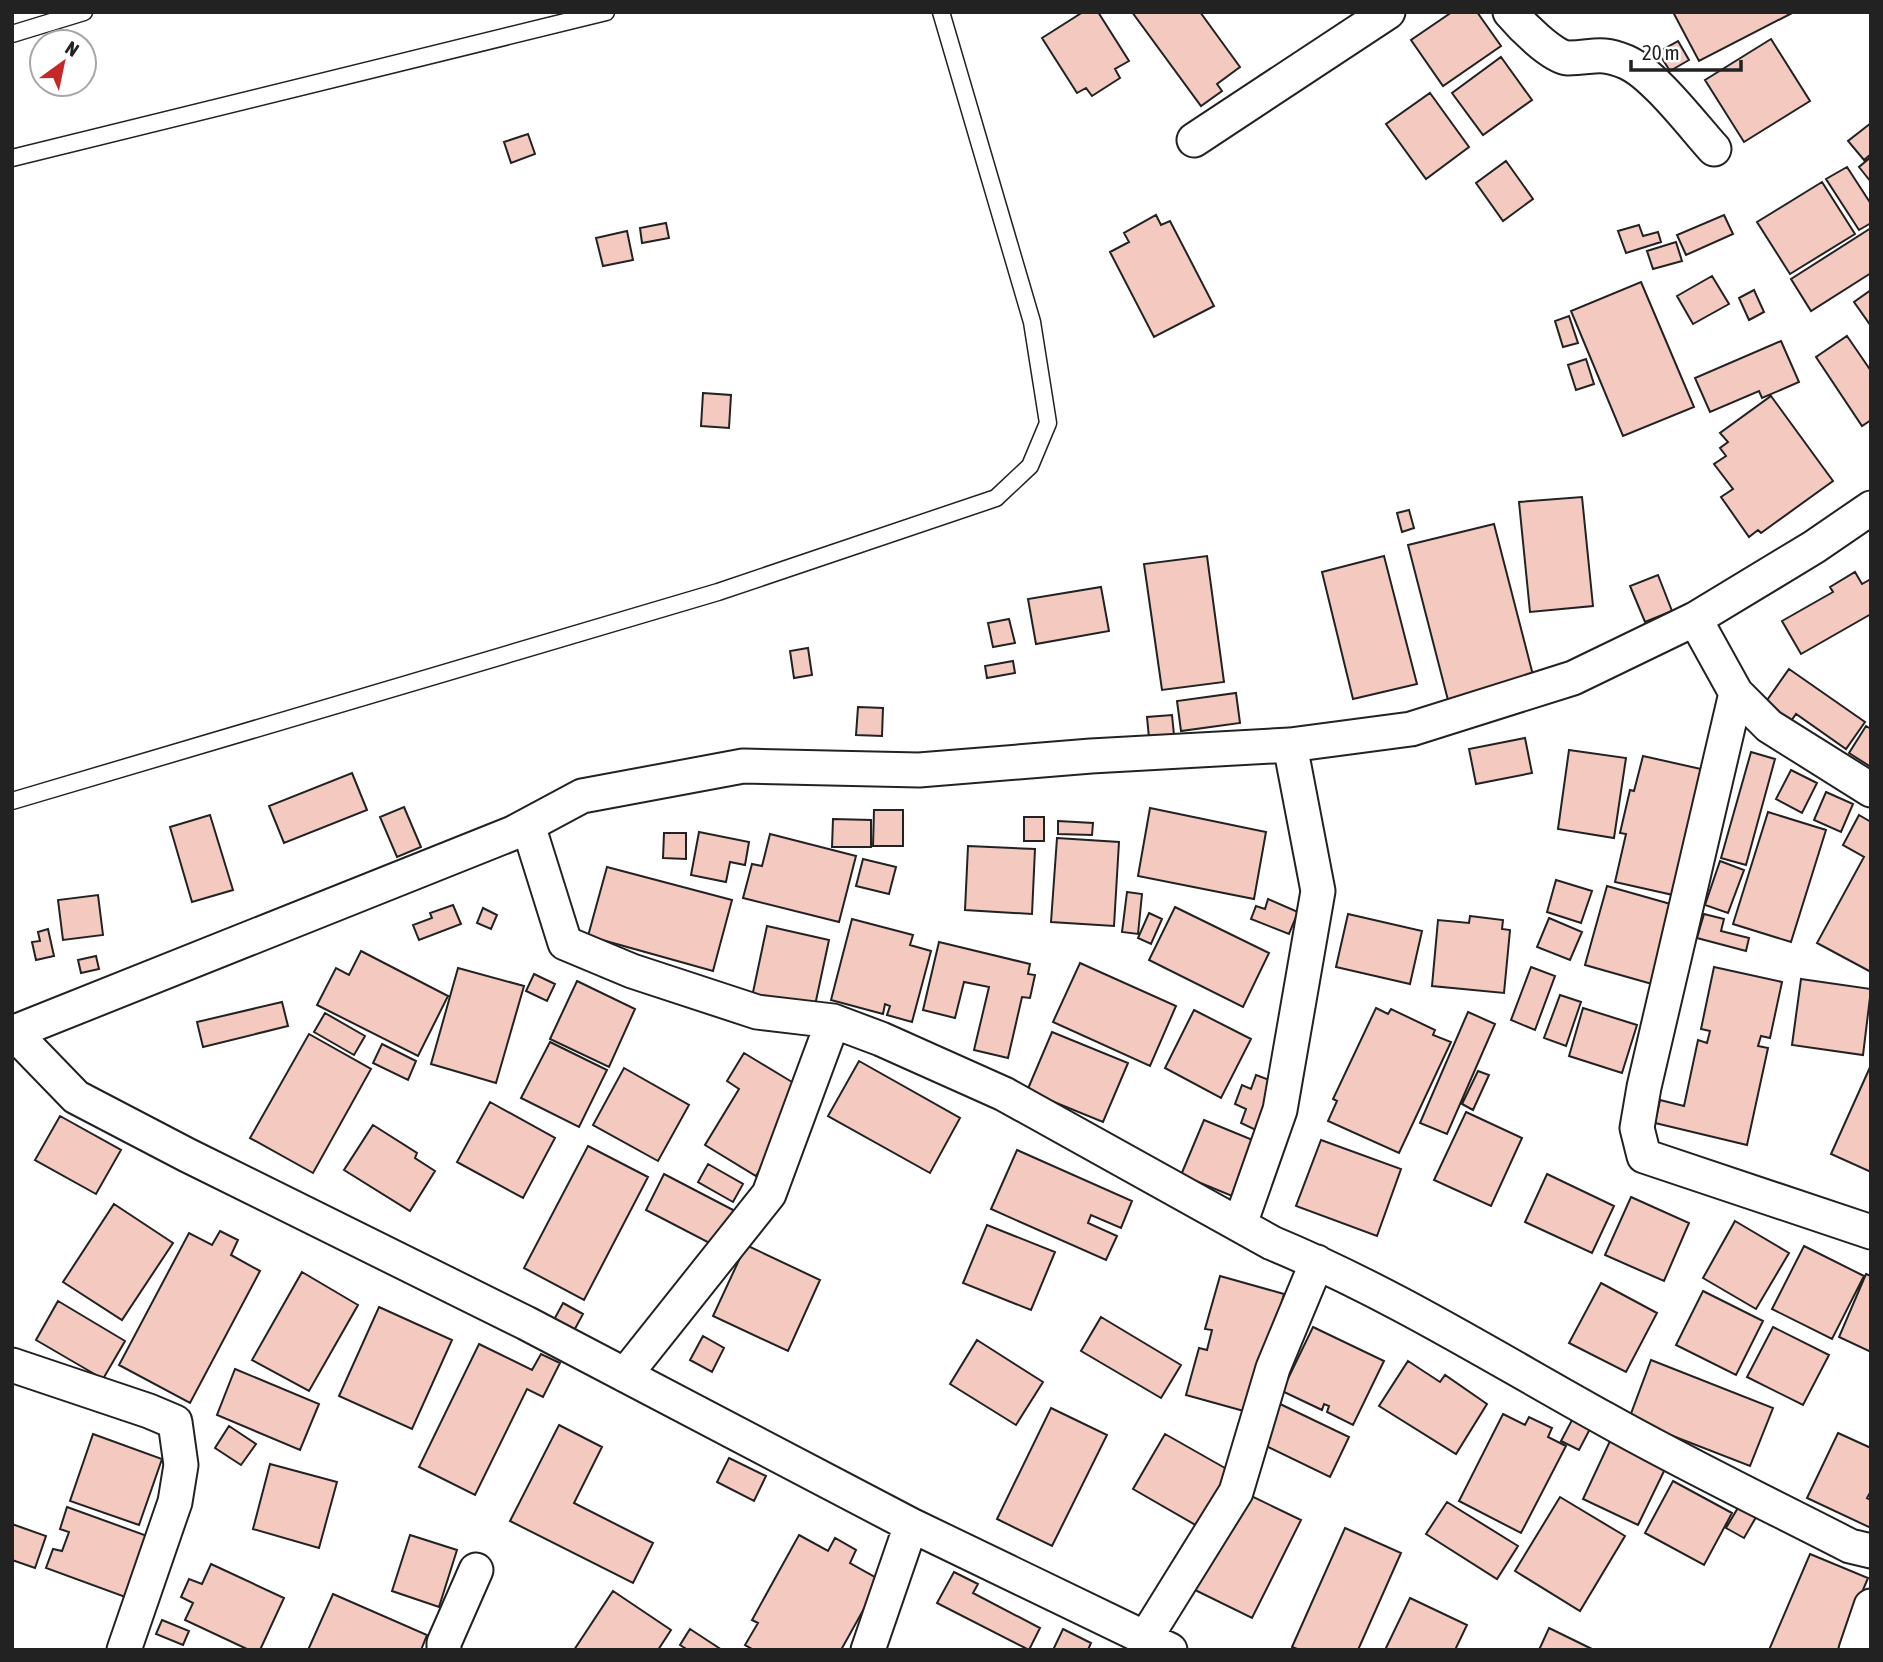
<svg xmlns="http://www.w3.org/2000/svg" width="1883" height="1662" viewBox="0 0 1883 1662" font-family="'Asap Condensed',sans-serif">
<rect width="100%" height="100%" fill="#fff"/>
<!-- building -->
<path fill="#f3c9c0" stroke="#222" stroke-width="2" d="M1083,12H1098L1129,61L1115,69L1120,78L1092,96L1086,88L1077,93L1042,38Z
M1132,12H1200L1240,67L1217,84L1222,91L1201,106Z
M1452,12H1477L1501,46L1443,86L1411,40Z
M1673,12H1794L1699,61Z
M1771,39L1810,101L1744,142L1705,80Z
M1678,41L1689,60L1670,71L1658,52Z
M1501,57L1532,100L1483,135L1452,93Z
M1430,93L1469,147L1426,179L1386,124Z
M1871,123V154L1864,160L1848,141Z
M528,134L535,154L511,163L504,142Z
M1871,157V182L1859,167Z
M1506,161L1533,199L1503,221L1476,183Z
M1847,167L1871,204V223L1859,230L1826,179Z
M1822,182L1855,234L1790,274L1757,222Z
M1156,215L1161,225L1170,221L1214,306L1154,337L1110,252L1129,242L1124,233Z
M1724,215L1733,234L1686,255L1677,235Z
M666,223L669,238L642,243L640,228Z
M1639,225L1643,236L1658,232L1661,242L1626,253L1618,231Z
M1871,228V273L1811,311L1791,279Z
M627,231L633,260L603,266L596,238Z
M1676,242L1682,261L1653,269L1647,251Z
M1712,276L1729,304L1693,324L1677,296Z
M1641,282L1694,407L1623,436L1571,311Z
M1754,290L1764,312L1749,320L1739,298Z
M1871,290V326L1854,302Z
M1569,316L1578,343L1563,347L1555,321Z
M1847,336L1871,371V420L1862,426L1816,357Z
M1781,341L1799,382L1762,398L1759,391L1710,412L1695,378Z
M1586,359L1594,384L1576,390L1568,365Z
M703,393L731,395L729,428L701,426Z
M1771,396L1833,481L1761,533L1758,530L1749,537L1721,497L1733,489L1714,464L1726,456L1720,448L1728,442L1720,433Z
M1582,497L1593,606L1530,612L1519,502Z
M1409,510L1414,528L1402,532L1397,513Z
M1494,524L1535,683L1449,704L1408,545Z
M1207,556L1224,682L1162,690L1144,564Z
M1384,556L1417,684L1353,699L1322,572Z
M1855,572L1862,584L1871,579V614L1801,654L1782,621L1833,592L1830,587Z
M1658,575L1672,611L1645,622L1630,586Z
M1101,587L1109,631L1036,644L1028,599Z
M1009,619L1015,643L993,647L988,623Z
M808,648L812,675L794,678L790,651Z
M1013,661L1015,673L987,678L985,666Z
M1789,669L1865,722L1846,749L1796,714L1791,721L1765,703Z
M1236,693L1240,723L1181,731L1177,701Z
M858,707L883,708L882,736L856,735Z
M1172,715L1174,735L1149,738L1147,717Z
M1866,726L1871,729V767L1849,753Z
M1525,738L1532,773L1476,784L1469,749Z
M1569,750L1626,758L1614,838L1558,829Z
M1751,752L1775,759L1746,865L1721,858Z
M1643,756L1701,769L1673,895L1615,882L1626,834L1620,833L1630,790L1634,791Z
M1791,770L1817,783L1802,813L1776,799Z
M352,773L367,810L284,843L269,806Z
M1826,792L1853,804L1841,832L1814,820Z
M404,807L421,847L397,857L380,817Z
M1150,808L1266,832L1254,899L1138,876Z
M874,810H903V846H873Z
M1768,812L1826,830L1791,942L1733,924Z
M210,815L233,890L192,902L170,827Z
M1859,815L1871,822V972L1817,943L1864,857L1843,845Z
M1024,817H1044V841H1024Z
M833,819L871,820V847H832Z
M1058,821L1093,823L1092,835L1058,834Z
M699,832L749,842L745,865L730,862L726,882L691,875Z
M664,833H686V859L663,858Z
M770,834L856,856L839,922L743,898L752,864L762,866Z
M1057,838L1119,842L1114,926L1051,922Z
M968,846L1035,849L1032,914L965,910Z
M863,859L896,867L889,894L856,886Z
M1720,861L1744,870L1728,913L1705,905Z
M607,867L732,900L713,971L588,936Z
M1556,880L1592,891L1581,923L1547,912Z
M1607,886L1674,905L1652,984L1585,965Z
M1127,892L1142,894L1138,934L1122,932Z
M98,895L103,935L63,940L58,900Z
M1268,899L1298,912L1289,934L1251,919L1256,906L1265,909Z
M453,905L461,924L419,940L413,925L432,918L430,913Z
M1175,907L1269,953L1243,1007L1149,960Z
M483,908L497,915L491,929L477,923Z
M1149,913L1162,919L1151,944L1138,938Z
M1348,914L1422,931L1410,984L1336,967Z
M1704,914L1724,919L1721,931L1749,938L1746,951L1697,938Z
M1470,916L1503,920L1502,929L1510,930L1504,993L1432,986L1438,920L1469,923Z
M1549,918L1582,932L1570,960L1537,947Z
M852,919L913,935L910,945L931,951L912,1022L887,1015L890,1006L885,1004L883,1014L831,1000Z
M767,926L829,940L814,1010L752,997Z
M48,929L54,956L36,960L32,942L40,941L38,932Z
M939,942L1030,964L1028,974L1035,975L1030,998L1022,997L1008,1058L974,1050L989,987L964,982L955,1018L923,1010Z
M361,951L448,996L418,1056L317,1005L336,968L349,975Z
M96,956L99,969L81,973L78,960Z
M1080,963L1176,1006L1150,1066L1053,1022Z
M1531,967L1555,976L1535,1030L1511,1020Z
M1714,967L1782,982L1770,1038L1761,1036L1758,1046L1768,1048L1747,1145L1655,1123L1660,1100L1684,1106L1698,1040L1707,1043L1710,1031L1701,1029Z
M458,968L524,986L496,1083L431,1064Z
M534,974L555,984L547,1001L526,991Z
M1801,979L1871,989L1863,1055L1792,1045Z
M577,981L635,1009L609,1067L550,1039Z
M1560,995L1581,1002L1566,1046L1544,1038Z
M282,1002L288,1026L203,1047L197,1022Z
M1376,1008L1388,1014L1391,1009L1435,1030L1433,1035L1451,1042L1399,1153L1328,1121L1337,1101L1333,1099Z
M1583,1008L1637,1025L1622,1073L1569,1056Z
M1194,1010L1251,1039L1221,1098L1165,1068Z
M1468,1012L1495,1024L1447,1134L1420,1123Z
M325,1013L365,1036L354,1055L314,1032Z
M1052,1032L1128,1063L1103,1122L1027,1091Z
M309,1034L371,1069L313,1173L250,1138Z
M550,1042L607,1070L579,1127L521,1098Z
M382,1044L416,1061L408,1080L373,1063Z
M744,1053L807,1091L756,1176L705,1145L739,1089L727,1081Z
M859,1061L960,1118L930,1173L828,1116Z
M1871,1065V1172L1831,1154Z
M624,1068L689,1105L658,1161L593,1125Z
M1478,1071L1489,1075L1473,1110L1462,1104Z
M1256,1075L1280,1084L1260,1132L1241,1123L1246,1109L1235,1104L1242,1085L1251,1089Z
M490,1102L555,1138L523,1198L457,1162Z
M1466,1112L1522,1138L1491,1206L1434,1180Z
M60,1116L121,1150L96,1194L35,1160Z
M1204,1120L1260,1143L1237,1198L1181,1175Z
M373,1125L417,1153L415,1158L435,1171L410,1211L344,1170Z
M1321,1140L1401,1169L1377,1236L1296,1206Z
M588,1146L648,1177L584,1300L524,1268Z
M1017,1150L1132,1201L1121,1228L1091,1215L1088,1223L1117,1236L1106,1260L991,1209Z
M708,1164L743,1184L733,1202L698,1182Z
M664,1174L737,1212L719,1248L646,1210Z
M1547,1174L1614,1206L1592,1253L1525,1222Z
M1631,1197L1689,1223L1664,1281L1605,1255Z
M114,1204L173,1243L122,1320L63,1282Z
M1735,1221L1789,1253L1756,1309L1703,1278Z
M987,1225L1055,1252L1031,1310L963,1283Z
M220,1231L238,1240L231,1255L260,1271L190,1403L119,1365L189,1233L212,1245Z
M746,1245L820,1280L788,1351L713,1316Z
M1804,1246L1864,1276L1832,1339L1772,1309Z
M302,1272L358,1305L309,1391L252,1360Z
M1866,1274L1871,1276V1352L1839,1337Z
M1220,1276L1284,1294L1251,1413L1186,1395L1199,1348L1207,1350L1212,1330L1205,1329Z
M1601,1283L1657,1313L1626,1372L1569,1343Z
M1703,1291L1763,1321L1736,1375L1676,1345Z
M58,1301L125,1341L103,1379L36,1340Z
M563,1303L583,1314L569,1340L549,1329Z
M379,1307L452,1340L412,1429L339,1396Z
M1101,1317L1181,1365L1161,1398L1081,1351Z
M1313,1327L1384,1361L1353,1425L1327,1412L1329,1406L1324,1404L1322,1410L1282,1391Z
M1773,1327L1829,1355L1803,1405L1747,1377Z
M703,1336L724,1348L712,1372L690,1360Z
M977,1340L1043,1382L1016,1425L950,1384Z
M479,1344L532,1370L541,1354L560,1363L543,1397L527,1389L475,1495L419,1467Z
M1651,1360L1773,1408L1750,1466L1629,1419Z
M1408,1361L1440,1382L1445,1375L1487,1404L1456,1454L1379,1406Z
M235,1369L319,1404L300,1450L217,1415Z
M1278,1403L1349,1437L1330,1477L1260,1443Z
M1051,1408L1107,1435L1052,1546L997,1519Z
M1503,1414L1525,1425L1529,1417L1552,1428L1548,1437L1566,1446L1521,1533L1459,1501Z
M1572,1420L1590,1429L1579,1450L1561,1441Z
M559,1425L602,1447L574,1503L653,1543L633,1583L510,1521Z
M229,1426L256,1444L241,1465L215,1448Z
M1838,1433L1871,1448V1491L1867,1498L1871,1500V1528L1807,1498Z
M93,1434L162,1459L139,1525L70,1501Z
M1165,1434L1232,1472L1199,1527L1133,1489Z
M1610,1441L1666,1467L1638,1525L1583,1499Z
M729,1458L766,1476L754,1501L717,1482Z
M270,1464L337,1482L319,1548L253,1529Z
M1673,1481L1732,1513L1704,1565L1645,1533Z
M1243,1492L1301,1520L1252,1618L1195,1590Z
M1560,1497L1625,1536L1580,1611L1515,1571Z
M1742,1501L1759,1512L1744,1538L1726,1528Z
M1447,1502L1518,1546L1497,1579L1426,1534Z
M67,1507L150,1537L128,1598L46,1568L53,1549L62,1551L69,1532L60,1529Z
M12,1524L46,1536L35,1568L12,1560Z
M1345,1528L1401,1553L1358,1650H1300L1292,1647Z
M410,1535L457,1550L439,1607L392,1591Z
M799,1535L828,1551L835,1538L856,1550L850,1563L880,1580L841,1650H754L745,1645L758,1623L752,1620Z
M1810,1554L1868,1578L1838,1650H1769Z
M211,1564L284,1598L260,1650H249L185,1620L193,1603L181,1597L189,1579L202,1584Z
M954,1572L978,1584L973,1593L1040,1628L1029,1650L937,1603Z
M613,1591L671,1630L658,1650H574Z
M333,1594L427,1635L421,1650H308Z
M1410,1598L1467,1625L1455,1650H1385Z
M162,1620L189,1631L183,1645L156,1634Z
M1549,1628L1594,1650H1539Z
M690,1629L722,1650H688L680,1645Z
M1063,1629L1091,1643L1088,1650H1053Z"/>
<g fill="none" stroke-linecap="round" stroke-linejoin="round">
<defs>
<path id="lane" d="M12,34L84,12
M12,158L606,12
M12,801L718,592L996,498L1030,466L1048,423L1032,322L941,12"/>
<path id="street" d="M1510,12C1521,25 1552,57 1568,58C1594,58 1599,51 1626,62C1654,74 1693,126 1714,149
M1194,140L1388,12
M1695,619L1736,693L1769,726L1871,790
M1736,693L1644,1087L1637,1128L1644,1156L1871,1232
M528,825L565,943L632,971L757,1012L833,1021L881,1039L1004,1094L1272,1243C1388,1291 1495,1358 1605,1419C1685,1464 1768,1504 1850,1546L1871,1551
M13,1032L76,1097L187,1155L526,1323L911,1525L1170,1650
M12,1033L513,833L582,796L743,766L919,770L1091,756L1290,745L1411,729L1573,678L1695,619L1814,547L1871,508
M1240,1224L1280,1110L1318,891L1290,745
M12,1365L149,1411L175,1422L181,1465L175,1502L124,1650
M625,1375L769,1194L833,1021
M1146,1637L1236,1492L1273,1368L1317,1262
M444,1650V1643L476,1570
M868,1650L911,1525
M1856,1650L1871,1606"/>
</defs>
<!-- lane casing -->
<use href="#lane" stroke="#222" stroke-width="19"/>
<!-- street casing -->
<use href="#street" stroke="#222" stroke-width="37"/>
<!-- lane -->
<use href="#lane" stroke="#fff" stroke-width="16"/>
<!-- street -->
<use href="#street" stroke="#fff" stroke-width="33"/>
</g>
<!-- border -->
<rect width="1883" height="1662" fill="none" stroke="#222222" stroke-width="28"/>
<!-- north arrow -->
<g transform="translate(63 63) rotate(33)"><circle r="33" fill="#ffffff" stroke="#a7a7a7" stroke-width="2"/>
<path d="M0-5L12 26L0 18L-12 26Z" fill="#c62828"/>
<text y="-10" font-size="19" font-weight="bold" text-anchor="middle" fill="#222222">N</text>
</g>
<!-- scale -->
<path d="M1631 60v10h110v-10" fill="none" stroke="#222222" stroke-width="3.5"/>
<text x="1642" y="60" font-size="21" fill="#222222" stroke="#ffffff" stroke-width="5" paint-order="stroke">20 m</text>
</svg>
